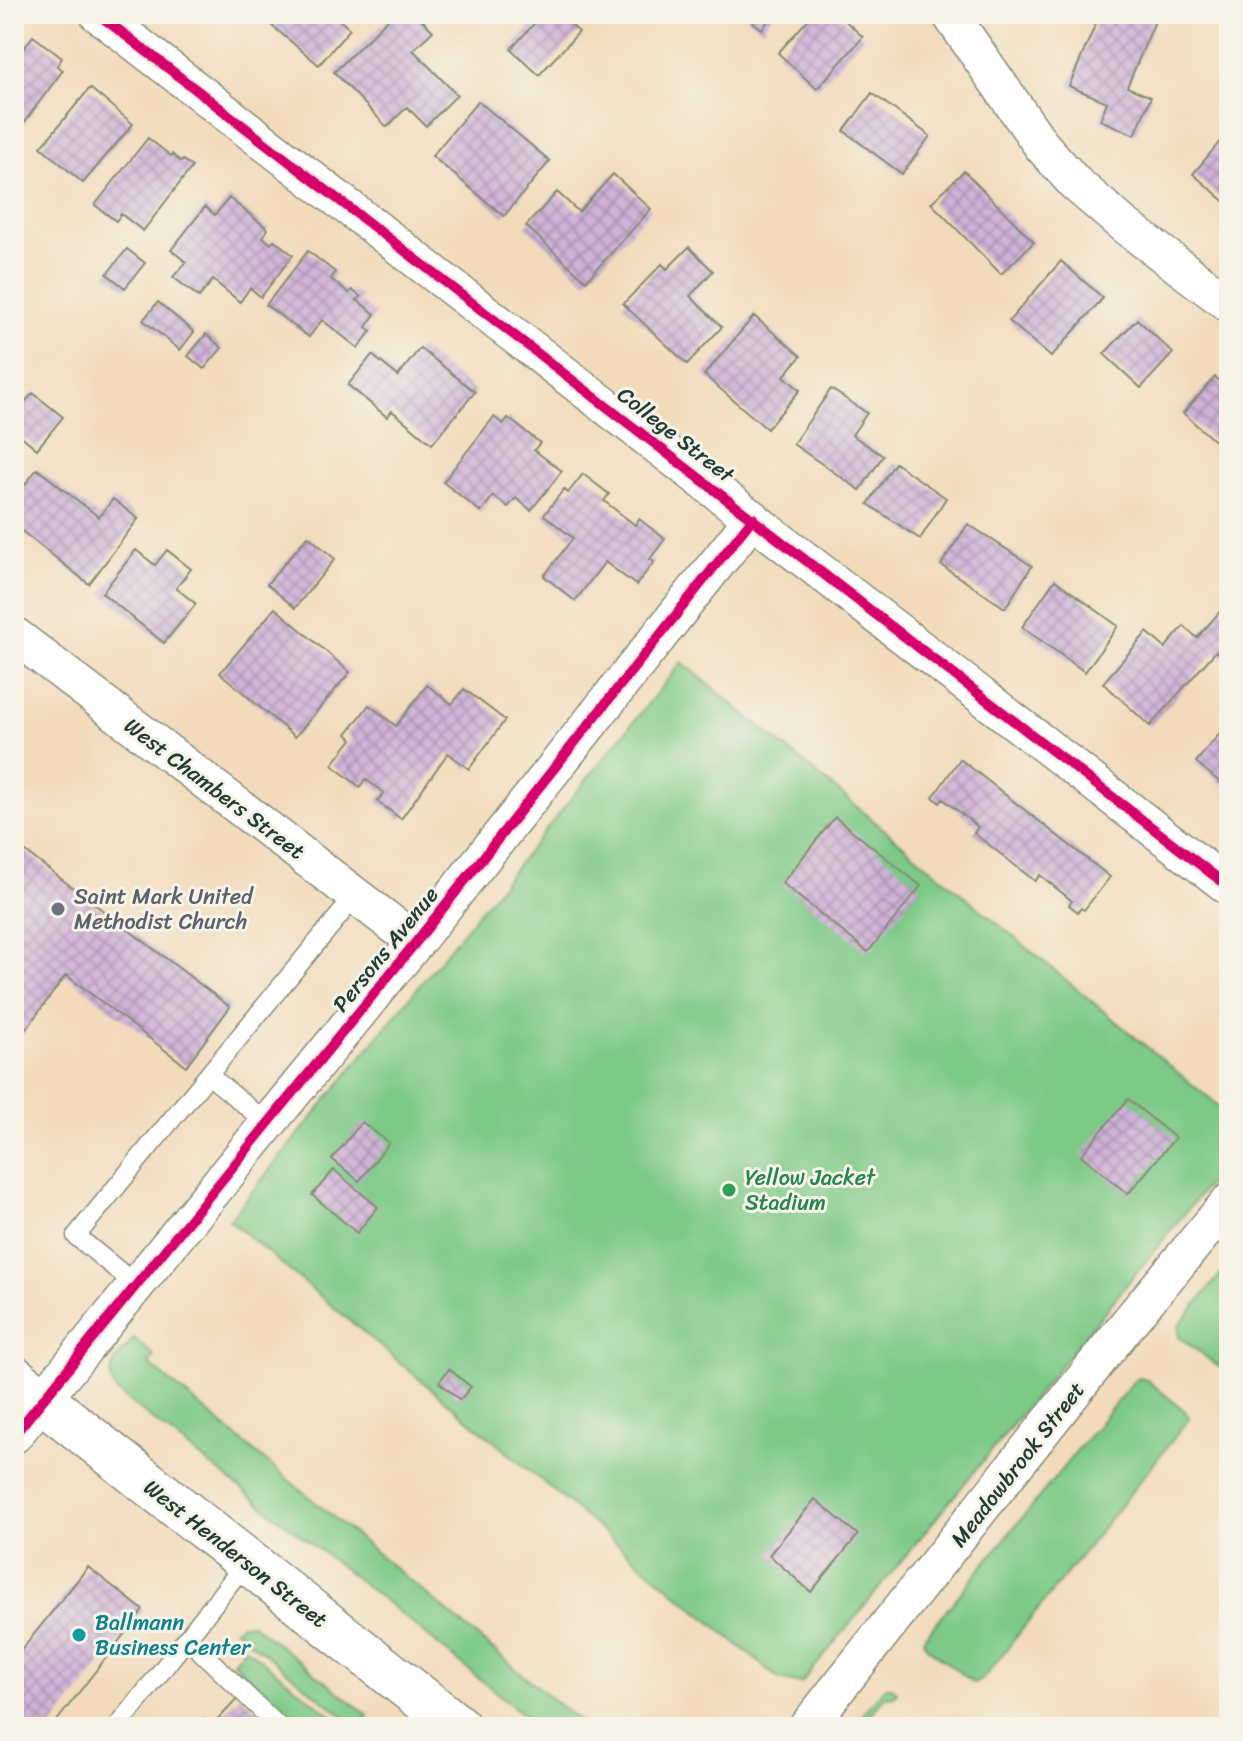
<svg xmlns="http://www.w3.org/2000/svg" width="1243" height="1741" viewBox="0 0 1243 1741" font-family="Sriracha,sans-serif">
<defs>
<pattern id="building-cross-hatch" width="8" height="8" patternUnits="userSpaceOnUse" patternTransform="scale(2)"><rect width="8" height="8" fill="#d0b2d8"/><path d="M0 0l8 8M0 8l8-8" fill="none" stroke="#a892b0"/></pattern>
</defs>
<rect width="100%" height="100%" fill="#f7f3e8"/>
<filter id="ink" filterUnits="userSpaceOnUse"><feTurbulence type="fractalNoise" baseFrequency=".0125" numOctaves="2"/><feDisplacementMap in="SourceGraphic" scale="16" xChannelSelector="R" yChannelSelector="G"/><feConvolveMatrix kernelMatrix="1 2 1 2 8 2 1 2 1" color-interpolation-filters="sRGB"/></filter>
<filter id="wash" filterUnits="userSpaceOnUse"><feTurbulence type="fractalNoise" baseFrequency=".006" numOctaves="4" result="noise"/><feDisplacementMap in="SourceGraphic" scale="32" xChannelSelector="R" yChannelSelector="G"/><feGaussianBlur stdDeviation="1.8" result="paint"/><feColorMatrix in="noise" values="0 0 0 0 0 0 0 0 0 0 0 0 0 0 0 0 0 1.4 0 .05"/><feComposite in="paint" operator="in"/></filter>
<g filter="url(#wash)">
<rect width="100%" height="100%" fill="#f2dbbb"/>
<!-- green -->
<path fill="#7dc986" stroke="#4e835d" stroke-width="2" d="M682,662L1229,1115V1159L801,1684L779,1679L229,1220Z
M1229,1264V1367H1219L1179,1337V1325Z
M134,1338L154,1356L149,1364L586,1727H538L390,1605L117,1392C101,1371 120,1354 134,1338Z
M1139,1378L1147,1380L1185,1411L1189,1419L982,1680L973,1683L926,1646L923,1639L1133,1382Z
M251,1623L368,1715L365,1720L374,1727H357L234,1629L241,1624Z
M245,1647L346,1727H301L233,1662Z
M885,1687H892L897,1692L894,1696L885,1697L861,1727H853Z"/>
<g id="blocks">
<!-- building -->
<path fill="url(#building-cross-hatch)" d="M258,14H332L350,29L319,65Z
M393,14H416L433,31L413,50L457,95L426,126L407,107L387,127L334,72Z
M543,14H560L579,32L539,75L511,49Z
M742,14H773L762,29Z
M813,14H838L863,37L817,89L778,53Z
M1100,14H1158L1127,87L1151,97L1135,135L1100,120L1107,102L1069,86Z
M33,36L62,58L57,66L63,70L14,136V62Z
M90,88L133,124L83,183L41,147Z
M872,93L930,136L902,174L844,131Z
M478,101L550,161L504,216L432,156Z
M148,138L171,156L172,154L181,162L183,160L192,167L143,231L121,214L116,221L95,205Z
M1222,139L1229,144V205L1193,174Z
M964,171L1034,242L1001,274L931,203Z
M613,174L651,209L586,281L526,226L557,192L579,212Z
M229,198L268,229L263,237L271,244L274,240L293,255L261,297L250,288L240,302L213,280L199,297L173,277L186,262L171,250L205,207L215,215Z
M689,247L713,271L690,296L722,327L687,364L623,304L662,264L667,269Z
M127,249L145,263L125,288L107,274Z
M308,251L335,272L331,279L349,293L352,290L361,297L357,300L375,314L366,327L371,331L358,348L322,320L309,337L266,305Z
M1061,261L1103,298L1051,357L1009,321Z
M158,302L194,332L180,350L143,320Z
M754,316L801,356L784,376L800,390L767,429L704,375Z
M1137,319L1173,353L1141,388L1104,354Z
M206,334L222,348L204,369L188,356Z
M420,348L475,392L432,444L392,411L387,417L348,385L372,355L398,376Z
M1215,377L1229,389V454L1183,413Z
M831,389L867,413L852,435L883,456L860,490L793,444Z
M14,393L25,402L33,393L63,417L37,449L14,430Z
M494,417L503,424L508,418L540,443L534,450L562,471L531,510L516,498L508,507L493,496L481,512L443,482Z
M895,463L946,498L920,539L868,504Z
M37,469L99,517L113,499L138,519L89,584L14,525V499Z
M583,474L609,494L604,501L635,525L639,519L665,539L650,559L654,562L636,585L605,562L575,601L544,576L573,538L544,515L564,489L568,493Z
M968,524L1032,566L1005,608L941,565Z
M308,536L335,559L295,608L267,584Z
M136,550L155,565L167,550L191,569L176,588L196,604L164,643L102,593Z
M1055,580L1118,626L1085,672L1022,627Z
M1229,601V656L1226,660L1216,651L1150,726L1103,683L1147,632L1165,648L1184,626L1197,638Z
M275,608L350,672L295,737L220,673Z
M427,685L452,704L464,689L505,720L469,769L448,753L401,819L377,801L384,793L365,779L360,787L332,765L352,739L347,734L369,705L396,726Z
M1229,722V790L1196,762Z
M960,759L1110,877L1084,910L1081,908L1078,912L1069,905L1072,901L1040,875L1035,881L974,833L978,827L943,799L940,803L933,797Z
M835,817L921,886L868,952L782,883Z
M14,843L230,1007L186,1066L66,975L14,1045Z
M1128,1099L1175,1138L1128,1194L1081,1155Z
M362,1122L389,1143L359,1181L332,1159Z
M334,1170L378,1207L357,1233L312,1195Z
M449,1369L471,1387L460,1400L439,1382Z
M815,1499L858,1535L811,1592L769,1555Z
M88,1567L143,1610L52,1727H14V1659Z
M240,1696L269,1723L265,1727H197L205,1719L212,1726Z"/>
</g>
</g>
<g filter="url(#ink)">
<use href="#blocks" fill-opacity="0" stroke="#888c78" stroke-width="2"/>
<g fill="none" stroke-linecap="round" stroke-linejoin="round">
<defs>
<path id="service" d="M210,1076L268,1124
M136,1285L76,1236L356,895
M187,1638L279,1727
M118,1727L247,1561"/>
<path id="minor" d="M98,14L1229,887
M950,14L1042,146L1075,183L1124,225L1229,304
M14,635L416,942
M14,1435L416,942L753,518
M807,1727L1129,1322L1229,1202"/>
<path id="primary" d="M14,1378L458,1727"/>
</defs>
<!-- service casing -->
<use href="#service" stroke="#888c78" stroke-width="21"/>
<!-- minor casing -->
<use href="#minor" stroke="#888c78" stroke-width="39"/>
<!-- primary casing -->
<use href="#primary" stroke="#888c78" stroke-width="47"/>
<!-- service -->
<use href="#service" stroke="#fff" stroke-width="18"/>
<!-- minor -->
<use href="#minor" stroke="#fff" stroke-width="36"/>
<!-- primary -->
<use href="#primary" stroke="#fff" stroke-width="44"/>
<defs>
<path id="cycleway" d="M98,14L1229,887
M14,1435L416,942L753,518"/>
</defs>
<!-- cycleway casing -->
<use href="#cycleway" stroke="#f7f3e8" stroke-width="15"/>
<!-- cycleway -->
<use href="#cycleway" stroke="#d6006c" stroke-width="10"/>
</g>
</g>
<!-- markers -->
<circle fill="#6b7280" stroke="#f7f3e8" stroke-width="3" cx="58" cy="909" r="8"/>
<circle fill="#2e9e5b" stroke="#f7f3e8" stroke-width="3" cx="729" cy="1190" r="8"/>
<circle fill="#0f9aa8" stroke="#f7f3e8" stroke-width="3" cx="79" cy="1635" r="8"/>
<g text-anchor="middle" stroke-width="6" stroke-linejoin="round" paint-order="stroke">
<!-- street labels -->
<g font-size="22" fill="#1f3d34" stroke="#f7f3e8">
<text transform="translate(676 434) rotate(38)" y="8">College Street</text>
<text transform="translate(215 788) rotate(37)" y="8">West Chambers Street</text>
<text transform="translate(385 949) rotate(-51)" y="8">Persons Avenue</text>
<text transform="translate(1017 1464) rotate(-52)" y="8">Meadowbrook Street</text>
<text transform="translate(236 1553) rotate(38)" y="8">West Henderson Street</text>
</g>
<!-- worship labels -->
<g font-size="22" fill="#5b616d" stroke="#f7f3e8" text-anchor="start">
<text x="74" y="904">Saint Mark United<tspan x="74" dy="25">Methodist Church</tspan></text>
</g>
<!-- leisure labels -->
<g font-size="22" fill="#27864d" stroke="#f7f3e8" text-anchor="start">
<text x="745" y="1185">Yellow Jacket<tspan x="745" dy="25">Stadium</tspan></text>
</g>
<!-- culture labels -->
<g font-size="22" fill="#0d838f" stroke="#f7f3e8" text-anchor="start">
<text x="95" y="1630">Ballmann<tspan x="95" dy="25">Business Center</tspan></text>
</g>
</g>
<!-- margin -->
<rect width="1243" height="1741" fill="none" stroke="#f7f3e8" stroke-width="48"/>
</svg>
